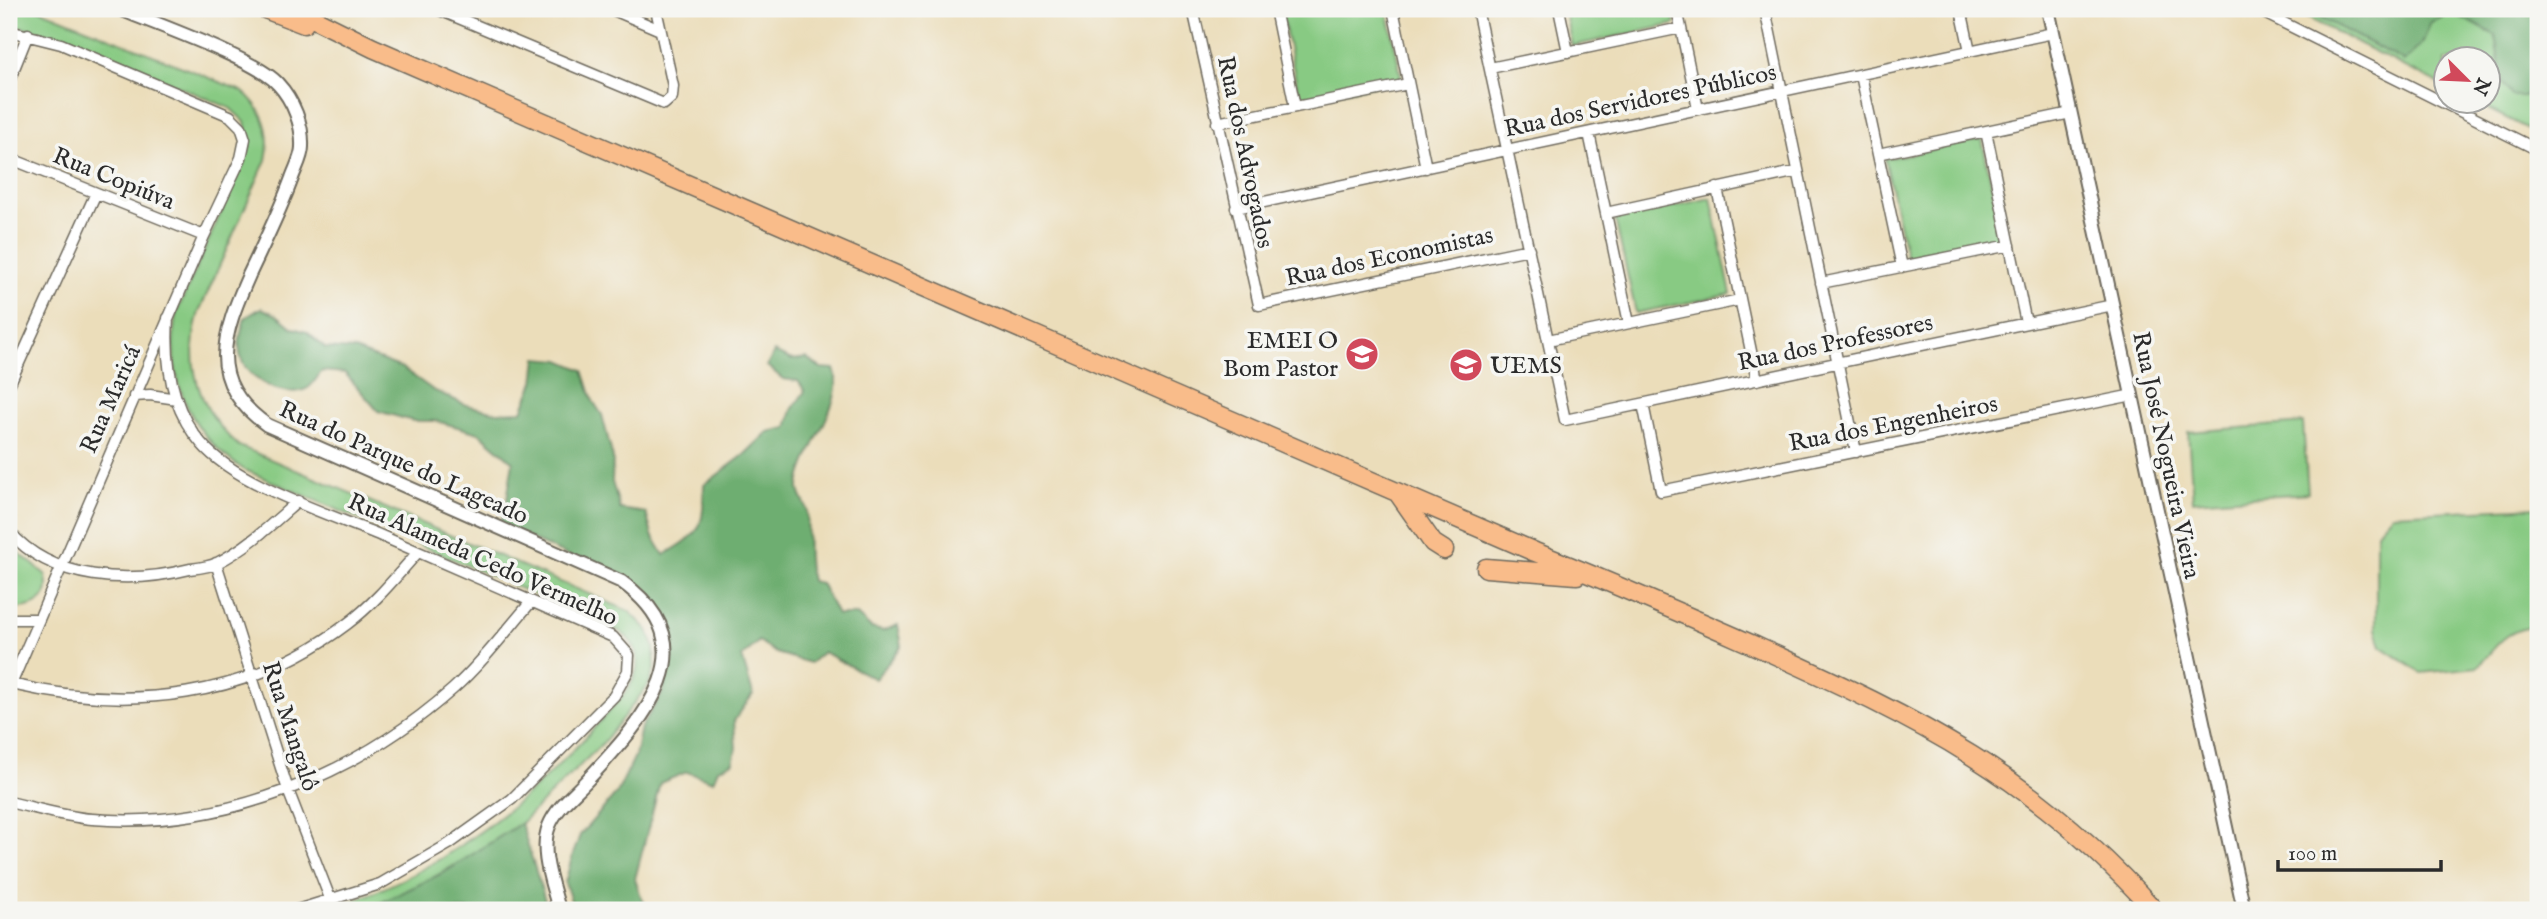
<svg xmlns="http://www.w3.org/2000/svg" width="2547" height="919" viewBox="0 0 2547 919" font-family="'IM FELL English',serif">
<rect width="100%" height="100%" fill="#f6f6f2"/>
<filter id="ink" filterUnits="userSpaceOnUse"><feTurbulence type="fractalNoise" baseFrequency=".0143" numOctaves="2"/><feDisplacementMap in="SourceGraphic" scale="14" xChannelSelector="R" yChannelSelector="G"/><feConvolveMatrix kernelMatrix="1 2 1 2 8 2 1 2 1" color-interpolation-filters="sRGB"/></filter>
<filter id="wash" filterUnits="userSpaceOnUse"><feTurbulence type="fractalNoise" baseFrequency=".00686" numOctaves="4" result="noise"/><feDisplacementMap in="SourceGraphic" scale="28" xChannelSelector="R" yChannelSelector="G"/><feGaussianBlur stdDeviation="1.57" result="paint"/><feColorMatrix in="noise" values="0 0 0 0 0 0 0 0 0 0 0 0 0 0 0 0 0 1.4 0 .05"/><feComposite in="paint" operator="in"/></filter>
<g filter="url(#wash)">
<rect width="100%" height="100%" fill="#ebddba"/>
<!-- green -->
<path fill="#88ca83" stroke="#5a7a57" stroke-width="2" d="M9,9H39L242,91C264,109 272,132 266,160L199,312C184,363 198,411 239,446L629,611L648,630L654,647L655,666L649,684L603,743L521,823L472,855L417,887L366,910H328C367,897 405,880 440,859C501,821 555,773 602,719C614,705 631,690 636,672C641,655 633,640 619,631L243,469C189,434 165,377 176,314L250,147L245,122L230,108L66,39L9,24Z
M1281,9H1387L1402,80L1300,100Z
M1564,9H1672L1675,24L1572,46Z
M2290,9H2538L2536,133L2474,102H2488V60H2446L2445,87Z
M1982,139L2003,240L1907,260L1885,159Z
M1711,198L1731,294L1636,313L1615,219Z
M2303,423L2308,493L2193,501L2188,432Z
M2538,507V626C2504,630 2499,643 2478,667L2421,673L2381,646L2376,629V532L2392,514Z
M9,545L45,574C54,602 31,609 9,609Z"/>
<!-- forest -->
<path fill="#6eae71" stroke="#4c6c4e" stroke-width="2" d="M2304,9H2538V60L2525,96H2512L2502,83L2495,35L2453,13L2431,22L2422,44L2404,61Z
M261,308L277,315L293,328L307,332L325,348L355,350L402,368L433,390L466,405L497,412L522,411L534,382L537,358L560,360L583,370L593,401L602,415L613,458L612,482L620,509L646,513L652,535L664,555C703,532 703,529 704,485L744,455L768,432L787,428L792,410L805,391L798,381L783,379L767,366L774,352L792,360L806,358L821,368L834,369C847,401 803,450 799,486C798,495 806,502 807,511C809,535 805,557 811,581L821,583L837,615H857L871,628L883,631L898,625L902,646L875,679L823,652L810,663L776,653L759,641L742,657L753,694L734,721L736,748L733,762L718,769L713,781L687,772L660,783L635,879L644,905L649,910H574L565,883L572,857L580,835L617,793L635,756L641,727L661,696L670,666L668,636L657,609L636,586L499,525L505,512L513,462L479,433L436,421H413L378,411L345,373L322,371C318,376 313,385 308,388C288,400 250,382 242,361C236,347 241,331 245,318Z
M521,823L548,910H366L445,872Z"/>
</g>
<g filter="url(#ink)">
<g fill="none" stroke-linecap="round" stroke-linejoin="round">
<defs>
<path id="minor" d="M437,9L664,104L672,97L673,86L656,9
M611,9L660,30
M1193,9L1259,305L1529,249
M1275,9L1295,107
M1393,9L1426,168
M1477,9L1565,420L2113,305
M1559,9L1568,52
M1677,9L1698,109
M1765,9L1856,452
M1961,9L1970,51
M2256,9L2538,150
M9,31L61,44L230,116L241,127L245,139L241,158L204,236L9,689
M1490,68L1681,28
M1861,75L1902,267
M9,81L28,34
M1217,123L1408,84
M1986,131L2026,323
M1589,133L1629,323
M1878,154L2071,113
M9,158L204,236
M1717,188L1757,380
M1236,208L2053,33
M1606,213L1798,171
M1821,283L2010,245
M168,318C165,362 171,409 201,443C236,485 332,515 384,537C460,570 536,604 613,637L629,655L628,671L614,696L512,799L449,844L380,884L297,910
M1548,340L1740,300
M9,385L96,193
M134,396L150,395L177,399
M1643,404L1661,491L2133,395
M9,531C52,582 131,584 190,569C199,568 209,567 217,563C247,548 273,523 298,501
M216,563L288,790L331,901
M9,619H39
M11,684C129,712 248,699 347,624C374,604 396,577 418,552
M9,802C36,808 65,817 92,819C223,830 356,775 453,689C482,663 506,631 531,602"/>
<path id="tertiary" d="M120,9C155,24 256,59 278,84C293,100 303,125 302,147C302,157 295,169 292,178C280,211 264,243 249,275C223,334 205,381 267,425L622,582C711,646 645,718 590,777C576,793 557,806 549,826C539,852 553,885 559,910
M2048,9L2244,910"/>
<path id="trunk" d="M265,9L304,24
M294,9L373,48L1535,552C1611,582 1685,615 1760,648C1920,720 2034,776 2154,910
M1398,493L1433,543L1444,550
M1486,568L1577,575"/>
</defs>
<!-- minor casing -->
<use href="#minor" stroke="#6e695d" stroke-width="13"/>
<!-- tertiary casing -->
<use href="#tertiary" stroke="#6e695d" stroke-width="16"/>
<!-- trunk casing -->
<use href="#trunk" stroke="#6e695d" stroke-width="21"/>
<!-- minor -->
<use href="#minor" stroke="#fff" stroke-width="10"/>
<!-- tertiary -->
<use href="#tertiary" stroke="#fff" stroke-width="12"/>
<!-- trunk -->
<use href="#trunk" stroke="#f9bc8a" stroke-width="18"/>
</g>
</g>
<!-- icons -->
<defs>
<symbol id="school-disc" viewBox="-11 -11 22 22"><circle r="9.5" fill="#d1495b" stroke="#f6f6f2"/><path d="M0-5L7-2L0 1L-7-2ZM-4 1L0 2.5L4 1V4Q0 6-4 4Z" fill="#fff"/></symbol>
<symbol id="university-disc" viewBox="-11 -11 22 22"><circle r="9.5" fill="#d1495b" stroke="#f6f6f2"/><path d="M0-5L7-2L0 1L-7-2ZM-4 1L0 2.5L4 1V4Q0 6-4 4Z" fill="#fff"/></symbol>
</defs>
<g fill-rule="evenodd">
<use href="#school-disc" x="1343" y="335" width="38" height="38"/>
<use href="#university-disc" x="1447" y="346" width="38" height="38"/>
</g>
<g text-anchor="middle" stroke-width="7" stroke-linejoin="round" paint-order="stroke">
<!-- street labels -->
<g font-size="24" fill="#2b2b2b" stroke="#f6f6f2">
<text transform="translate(1640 100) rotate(-12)" y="8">Rua dos Servidores Públicos</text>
<text transform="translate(1246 152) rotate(78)" y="8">Rua dos Advogados</text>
<text transform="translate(114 178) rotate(22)" y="8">Rua Copiúva</text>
<text transform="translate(1389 256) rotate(-12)" y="8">Rua dos Economistas</text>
<text transform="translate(1835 342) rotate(-12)" y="8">Rua dos Professores</text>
<text transform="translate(110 399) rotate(-66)" y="8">Rua Maricá</text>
<text transform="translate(1893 423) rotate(-11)" y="8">Rua dos Engenheiros</text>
<text transform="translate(2167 455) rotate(78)" y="8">Rua José Nogueira Vieira</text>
<text transform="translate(404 462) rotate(24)" y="8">Rua do Parque do Lageado</text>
<text transform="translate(483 559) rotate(24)" y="8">Rua Alameda Cedo Vermelho</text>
<text transform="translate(291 726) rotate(72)" y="8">Rua Mangalô</text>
</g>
<!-- poi labels -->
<g font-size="24" fill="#2b2b2b" stroke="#f6f6f2" text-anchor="end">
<text x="1338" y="348">EMEI O<tspan x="1338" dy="28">Bom Pastor</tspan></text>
<text x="1490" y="373" text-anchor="start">UEMS</text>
</g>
</g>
<!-- margin -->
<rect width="2547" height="919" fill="none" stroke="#f6f6f2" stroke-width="35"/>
<!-- north arrow -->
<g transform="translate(2467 80) rotate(114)"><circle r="33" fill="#f6f6f2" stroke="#a5a5a2" stroke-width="2"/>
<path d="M0-5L12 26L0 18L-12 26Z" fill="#d1495b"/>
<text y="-10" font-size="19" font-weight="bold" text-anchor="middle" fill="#2b2b2b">N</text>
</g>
<!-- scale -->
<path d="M2278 860v10h163v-10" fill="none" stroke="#2b2b2b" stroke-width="3.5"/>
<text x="2288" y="860" font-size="21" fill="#2b2b2b" stroke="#f6f6f2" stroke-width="5" paint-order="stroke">100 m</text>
</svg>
